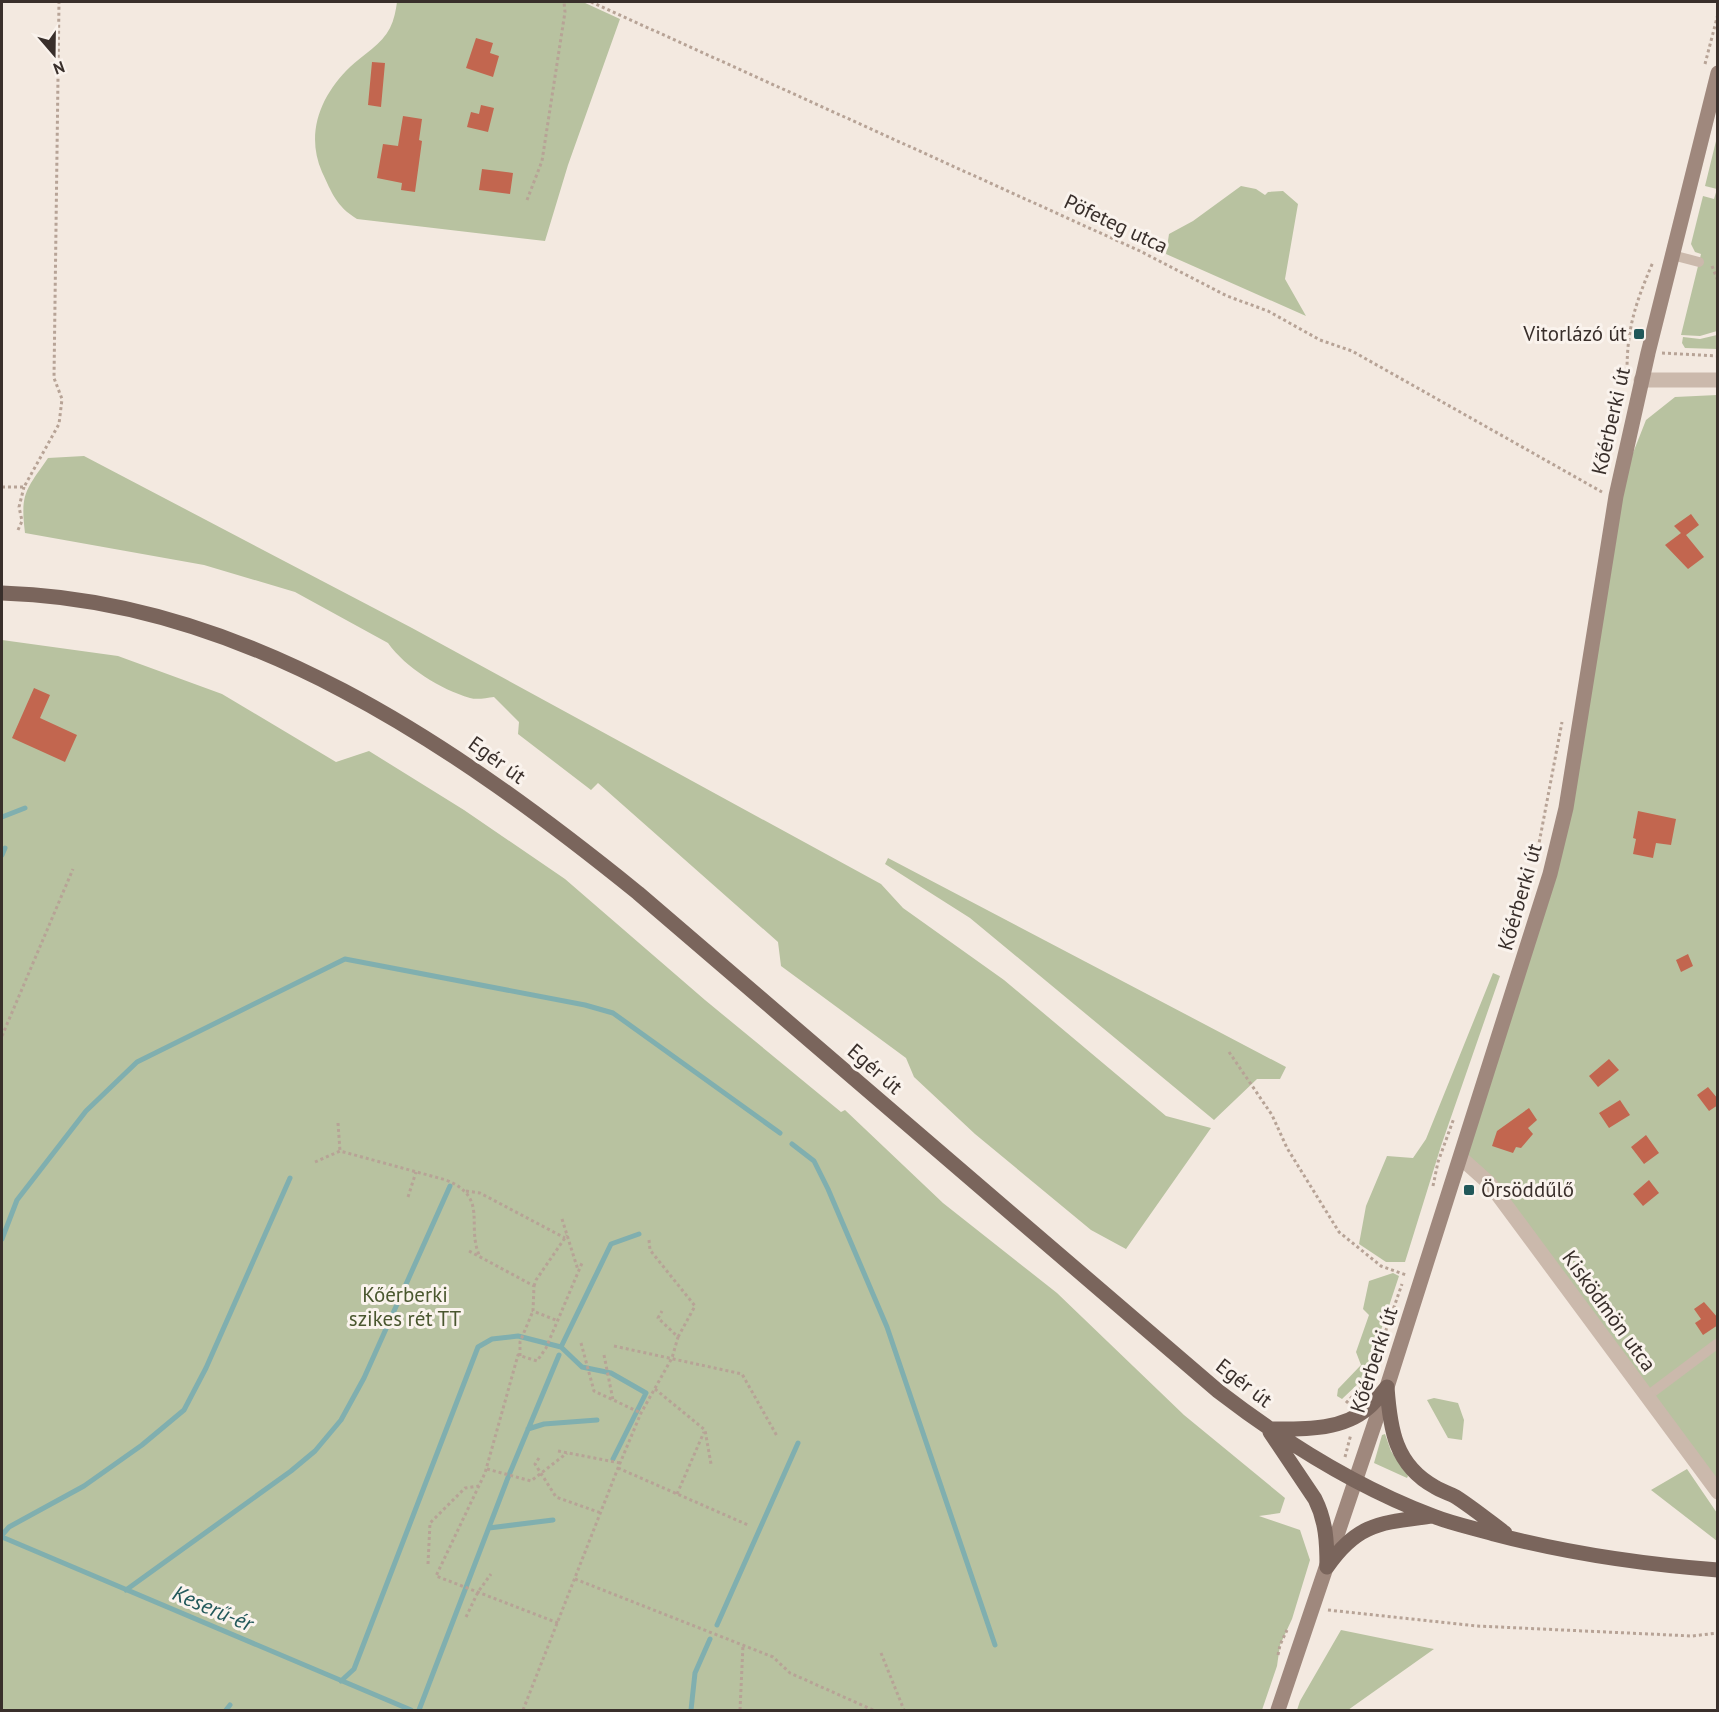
<svg xmlns="http://www.w3.org/2000/svg" width="1719" height="1712" viewBox="0 0 1719 1712" font-family="'PT Sans',sans-serif">
<rect width="100%" height="100%" fill="#f3e9e0"/>
<!-- green -->
<path fill="#b8c2a0" d="M397,2H583L620,19L568,165L545,241L357,219C336,206 332,193 322,172C305,133 321,95 350,67C363,55 382,44 390,28C394,20 396,10 397,2Z
M1717,137V331L1700,336L1681,335L1701,254L1695,252L1691,244L1703,196L1714,199L1717,189L1705,186Z
M1241,186L1256,189L1265,195L1268,192L1283,191L1298,204L1285,279L1306,316L1166,254L1169,234L1193,221Z
M1717,335V349L1685,348L1682,343L1683,337L1700,339Z
M1717,395V1492L1461,1158L1550,874L1616,496L1646,420L1675,397Z
M84,456L412,628L881,884L903,908L1004,980L1166,1116L1211,1128L1126,1249L1091,1230L975,1134L914,1077L906,1058L781,966L778,942L598,783L591,790L518,734L519,722L494,697C486,698 477,700 470,698C440,689 406,668 388,643L295,592L204,565L25,533C20,493 26,490 48,458Z
M2,640L118,656L222,694L336,762L369,751L464,810L565,879L705,1000L841,1112L845,1110L943,1203L1057,1293L1184,1415L1285,1498L1280,1513L1259,1516L1300,1530L1310,1560L1292,1619L1280,1645L1277,1666L1262,1710H2Z
M888,858L1286,1067L1280,1079H1257L1214,1120L970,918L885,864Z
M1493,973L1500,976L1441,1146L1405,1262H1386L1359,1244L1366,1206L1387,1156L1413,1158L1426,1139Z
M1393,1273L1399,1276L1370,1363L1362,1380L1342,1399L1337,1396L1338,1389L1361,1365L1356,1352L1369,1315L1363,1309L1369,1281Z
M1434,1398L1458,1403L1464,1420L1462,1440L1448,1438L1427,1400Z
M1385,1434L1391,1451L1408,1476L1407,1478L1374,1463L1382,1435Z
M1687,1469L1717,1513V1541L1651,1490Z
M1341,1630L1434,1649L1348,1710H1297L1300,1701Z"/>
<g fill="none" stroke-linecap="round" stroke-linejoin="round">
<!-- stream -->
<path stroke="#80afaf" stroke-width="5" d="M2,817L25,808
M2,855L5,848
M792,1144L814,1161L828,1189L887,1327L995,1645
M2,1239L17,1200L86,1111L137,1062L345,959L585,1005L613,1013L780,1133
M561,1347L611,1244L639,1234
M528,1429L544,1424L597,1420
M489,1528L553,1520
M2,1535L9,1527L84,1486L142,1445L184,1410L206,1368L290,1178
M2,1537L411,1710
M126,1590L291,1471L315,1451L341,1420L364,1378L450,1186
M717,1625L798,1443
M341,1681L354,1669L478,1347L492,1339L518,1336L561,1347L582,1367L611,1373L646,1393L613,1459
M226,1710L230,1705
M419,1710L509,1475L559,1355
M691,1710L695,1673L710,1639"/>
</g>
<!-- building -->
<path fill="#c2664f" d="M476,38L493,43L490,53L499,56L493,77L466,68Z
M372,62L385,63L381,107L368,105Z
M481,105L494,108L488,132L467,127L471,112L479,114Z
M403,116L422,119L419,140L422,141L415,192L401,190L402,183L377,178L383,144L398,146Z
M482,169L513,173L510,194L479,190Z
M1691,514L1699,525L1686,535L1704,557L1688,569L1665,545L1681,533L1674,526Z
M34,688L50,695L40,718L77,735L65,762L12,738Z
M1638,811L1676,819L1671,845L1656,843L1653,858L1633,854L1636,839L1633,838Z
M1688,954L1693,966L1681,972L1676,960Z
M1609,1059L1619,1070L1598,1087L1589,1076Z
M1708,1087L1718,1099V1105L1709,1111L1697,1095Z
M1620,1100L1630,1115L1609,1128L1599,1113Z
M1529,1108L1537,1120L1528,1128L1533,1134L1521,1148L1516,1147L1513,1153L1492,1146L1497,1131Z
M1646,1135L1659,1153L1644,1164L1631,1147Z
M1649,1180L1659,1193L1643,1206L1633,1194Z
M1704,1302L1718,1318V1325L1703,1335L1695,1323L1701,1319L1694,1309Z"/>
<g fill="none" stroke-linecap="round" stroke-linejoin="round">
<!-- path -->
<path stroke="#b7a396" stroke-width="3" stroke-dasharray="3 3" stroke-linecap="butt" d="M591,2L1140,251L1227,296L1268,311L1320,340L1352,351L1602,492
M1705,64L1718,14
M527,200L542,161L565,12L564,2
M1712,266L1718,281
M1662,353L1718,356
M1627,371C1627,327 1636,302 1653,262
M2,487H24L59,424L62,399L54,378L59,2
M18,530L22,521L19,507L24,487
M1537,854L1562,722
M2,1036L73,869
M1229,1052L1272,1115L1287,1148L1339,1232L1381,1266L1406,1275
M338,1123L340,1151
M315,1162L340,1151L446,1180C490,1198 465,1225 480,1257
M1433,1186L1438,1162L1454,1118
M466,1191L480,1193L565,1238
M408,1197L416,1172
M562,1219L578,1270
M649,1240L650,1250L695,1306L678,1337
M469,1251L534,1286L533,1311L558,1321
M534,1286L536,1280L567,1235
M581,1343L594,1391L641,1413
M614,1346L742,1374L777,1436
M604,1355L613,1400
M520,1356V1342L533,1311
M655,1389L705,1430L711,1464
M1346,1403L1369,1379L1402,1284
M558,1451L620,1463
M1345,1457L1351,1434
M539,1458L535,1464L556,1497L601,1513
M618,1468L748,1525
M487,1469L531,1481L567,1453
M677,1494L704,1432
M428,1564L430,1523L465,1488L479,1486
M575,1579L773,1657L790,1673L873,1710
M1328,1610L1477,1626L1692,1636L1718,1633
M466,1617L478,1592L491,1574
M558,1623L436,1576L485,1473L518,1355L537,1361L546,1348L582,1263
M881,1653L904,1710
M1278,1655L1280,1645L1287,1630
M523,1710L618,1468L641,1413L672,1358L678,1337L658,1318L662,1311
M740,1710L743,1645"/>
<!-- lane -->
<path stroke="#cbb9ac" stroke-width="10" d="M1672,255L1699,262
M1646,1397L1718,1343"/>
<!-- street -->
<path stroke="#cbb9ac" stroke-width="15" d="M1641,380H1718
M1461,1158L1490,1184L1718,1492"/>
<!-- secondary -->
<path stroke="#9f887d" stroke-width="15" d="M1278,1710L1387,1387L1550,874L1566,808L1616,496L1648,353L1718,73"/>
<!-- primary -->
<path stroke="#7a655c" stroke-width="15" d="M2,593C245,600 456,746 638,893L1218,1391C1283,1441 1356,1487 1433,1516C1453,1524 1474,1528 1494,1534C1570,1554 1639,1564 1718,1570
M1387,1387C1390,1429 1395,1465 1435,1487C1441,1491 1449,1493 1456,1497C1473,1508 1489,1521 1505,1533
M1269,1429C1302,1429 1342,1431 1368,1408C1375,1402 1381,1394 1387,1387
M1270,1432L1315,1499C1326,1521 1327,1542 1327,1567
M1327,1567C1358,1522 1382,1523 1432,1516"/>
</g>
<!-- markers -->
<g fill="#21585a" stroke="#faf3ed" stroke-width="2">
<rect x="1633" y="328" width="12" height="12" rx="3"/>
<rect x="1463" y="1184" width="12" height="12" rx="3"/>
</g>
<g text-anchor="middle" stroke-width="6" stroke-linejoin="round" paint-order="stroke">
<!-- street labels -->
<g font-size="21" fill="#392f2b" stroke="#faf3ed">
<text transform="translate(1116 224) rotate(25)" y="7">Pöfeteg utca</text>
<text transform="translate(1611 421) rotate(-77)" y="7">Kőérberki út</text>
<text transform="translate(497 760) rotate(36)" y="7">Egér út</text>
<text transform="translate(1520 897) rotate(-74)" y="7">Kőérberki út</text>
<text transform="translate(875 1069) rotate(41)" y="7">Egér út</text>
<text transform="translate(1609 1311) rotate(54)" y="7">Kisködmön utca</text>
<text transform="translate(1374 1360) rotate(-72)" y="7">Kőérberki út</text>
<text transform="translate(1244 1383) rotate(38)" y="7">Egér út</text>
</g>
<!-- poi labels -->
<g font-size="21" fill="#392f2b" stroke="#faf3ed" text-anchor="end">
<text x="1627" y="341">Vitorlázó út</text>
<text x="1481" y="1197" text-anchor="start">Örsöddűlő</text>
</g>
<!-- park labels -->
<g font-size="21" fill="#4a572f" stroke="#faf3ed">
<text x="405" y="1302">Kőérberki<tspan x="405" dy="24">szikes rét TT</tspan></text>
</g>
<!-- water labels -->
<g font-size="22" font-style="italic" fill="#21585a" stroke="#faf3ed">
<text transform="translate(213 1608) rotate(23)" y="8">Keserű-ér</text>
</g>
</g>
<!-- border -->
<rect width="1719" height="1712" fill="none" stroke="#392f2b" stroke-width="6"/>
<!-- north arrow -->
<g transform="translate(54 54) rotate(160)" stroke="#faf3ed" stroke-width="4.5" paint-order="stroke">
<path d="M0-4.5L10 22L0 15L-10 22Z" fill="#392f2b"/>
<text y="-9" font-size="16" font-weight="bold" text-anchor="middle" fill="#392f2b">N</text>
</g>
</svg>
